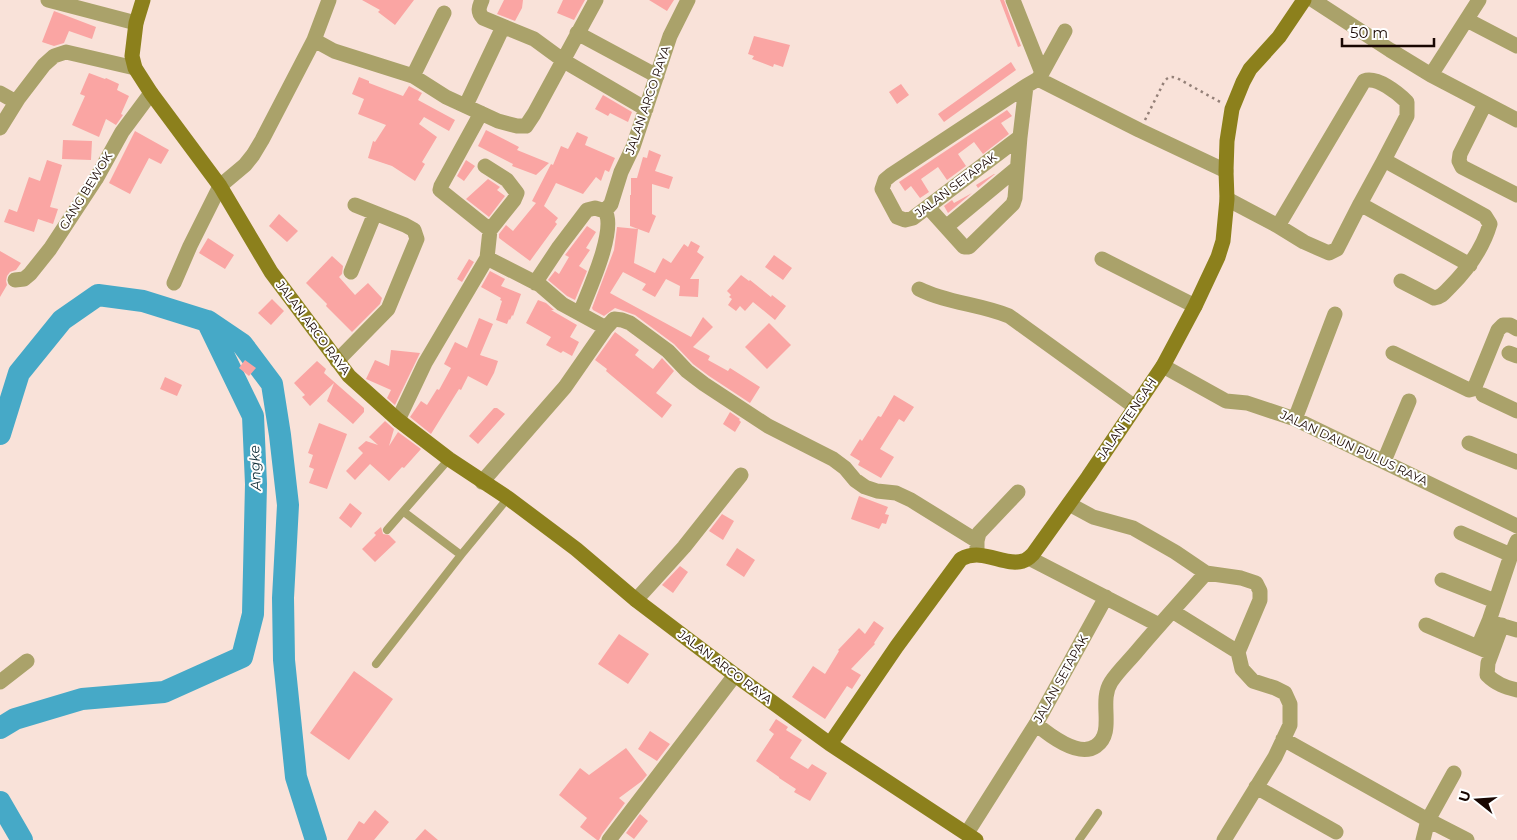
<svg xmlns="http://www.w3.org/2000/svg" width="1517" height="840" viewBox="0 0 1517 840" font-family="Montserrat,sans-serif">
<rect width="100%" height="100%" fill="#f9e2d9"/>
<g fill="none" stroke-linecap="round" stroke-linejoin="round">
<!-- river -->
<path stroke="#46a9c7" stroke-width="22" d="M208,321L242,344L272,384L280,435L288,505L283,598L284,660L296,777L316,840
M0,434L19,373L62,320L98,295L143,301L207,321L253,416L256,484L253,614L242,657L164,692L82,699L15,719L0,728
M0,802L22,840"/>
</g>
<!-- building -->
<path fill="#faa5a3" d="M362,0H414L395,25L378,12L380,10Z
M504,0H523L522,8L515,21L497,14Z
M563,0H585L574,20L557,13Z
M649,0H674L667,11Z
M1000,0H1004L1021,46L1018,47Z
M54,11L96,27L92,39L69,31L64,43L54,46L42,42Z
M754,36L790,45L783,67L774,64L773,67L752,59L754,56L748,54Z
M1011,62L1016,70L944,122L938,114Z
M89,73L105,79L106,78L119,84L117,90L129,96L121,114L123,115L116,125L106,119L99,137L72,125L85,96L80,94Z
M359,77L369,81V83L403,96L409,86L422,93L418,100L455,120L449,131L424,117L419,124L437,137L422,162L425,164L415,181L392,166L368,158L373,141L375,142L386,125L358,114L364,99L352,94Z
M901,84L909,95L897,104L889,92Z
M603,95L632,112L628,122L610,113L608,116L595,109Z
M1007,110L1012,116L1001,123L1009,134L983,154L974,142L958,154L966,166L947,180L938,167L921,179L929,192L920,198L911,186L905,191L899,182Z
M486,130L519,147L517,150L549,163L536,175L512,166L513,164L478,146Z
M135,131L169,150L161,164L149,158L130,194L109,183Z
M577,132L588,137L585,145L615,158L609,172L605,170L601,181L596,177L583,194L556,183L544,206L558,218L555,222L557,224L530,261L499,238V234L506,225L513,231L536,203L532,201L551,164L553,165L561,146L568,149Z
M63,140L92,141L91,160L62,159Z
M649,150L661,155L655,171L673,177L669,189L652,184V214L656,216L649,233L630,226V195H631V178H637L643,157L647,158Z
M47,160L62,165L50,207L58,209L53,224L38,219L34,232L4,222L9,209L17,212L29,177L40,181Z
M466,160L475,166L464,181L457,176Z
M994,174H995L978,188L976,185Z
M488,179L500,187L497,190L505,196L489,217L466,199Z
M972,193L948,213L944,206L952,200L954,203Z
M279,214L298,231L287,242L269,226Z
M587,226L596,232L586,248L590,250L579,266L587,271L575,300L567,296L548,280L555,271L559,274L569,257L565,255Z
M617,227L638,229L634,263L655,273L663,258L671,263L684,244L688,247L691,241L700,246L697,252L704,257L690,279H699L698,297L679,296L680,286L666,279L655,297L642,290L646,284L623,272L610,293L691,337L703,317L713,327L693,347L710,356L708,360L728,371L730,368L760,387L750,403L709,376L693,364L674,344L635,315L615,308L604,316L593,310L592,308L614,250Z
M208,238L234,255L225,269L199,253Z
M0,251L21,263L16,270L10,272L7,276L6,281L7,285L0,297Z
M774,255L792,268L783,280L765,267Z
M332,256L343,266L342,274L339,277L355,295L368,283L382,298L380,304L352,332L326,306L327,304L306,283Z
M469,259L474,262L462,282L457,279Z
M490,271L505,279L501,286L521,294L513,316L512,315L510,320L509,319L507,324L496,320L502,301L500,300L501,298L481,287Z
M741,275L749,281L750,280L771,297L772,295L786,306L775,320L753,302L745,311L740,306L736,311L728,305L732,299L729,297L731,295L727,291Z
M272,299L284,311L271,325L258,313Z
M538,300L546,303L554,310H551L577,325L570,337L579,342L572,356L563,351L561,353L546,345L551,337L526,323Z
M479,318L493,324L480,355L498,361L494,373L487,386L468,376L461,390L459,389L431,434L410,417L421,401L427,405L437,389L439,390L451,368L444,364L455,342L467,348Z
M769,323L791,345L767,369L745,347Z
M615,332L639,350L635,355L653,369L662,358L674,371L656,393L672,405L662,418L606,371L607,369L595,360Z
M391,350L420,353L395,405L387,398L391,390L366,379L375,360L389,366Z
M245,360L256,368L249,376L239,368Z
M317,361L326,369L324,373L364,408V412L353,424L327,401L334,383L310,406L302,397L305,395L294,383Z
M165,377L182,385L177,396L160,389Z
M894,395L914,407L904,422L899,419L880,449L894,457L881,478L858,465L860,461L850,455L860,439L862,441L878,416L881,417Z
M494,408H497L505,414L478,444L469,436Z
M730,412L740,419L739,420L741,422L735,432L723,424Z
M385,421L394,429L389,446L398,432L421,449L404,468L402,467L389,481L370,464L355,480L346,471L363,453L358,448L366,441L378,445L369,437Z
M319,423L347,434L327,489L309,483L314,469L309,467L313,455L308,453Z
M859,496L888,507L885,514L889,515L886,524L882,523L879,529L851,519Z
M350,503L362,513L351,528L339,518Z
M722,514L734,521L723,540L709,531Z
M381,527L383,534L389,535L396,542L375,562L362,549L376,535L374,533Z
M737,548L755,560L744,577L726,565Z
M680,566L688,572L673,593L662,585Z
M874,621L884,628L874,643L875,644L851,669L861,675L852,689L847,686L825,719L792,697L813,666L825,674L839,651L838,650L859,628L865,634Z
M619,634L649,654L628,684L598,664Z
M354,671L393,699L349,760L310,733Z
M776,719L788,727L786,730L802,740L790,758L808,769L812,764L827,773L810,801L794,792L796,789L779,778V777L756,761L774,734L769,730Z
M650,731L670,744L657,761L638,749Z
M626,748L647,775L642,781L619,798L625,803L602,834L599,840H597L580,827L587,818L559,795L580,768L589,775Z
M375,810L389,822L374,840H347L359,821L364,824Z
M640,814L648,821L634,839L626,833Z
M425,829L438,840H415Z"/>
<g fill="none" stroke-linecap="round" stroke-linejoin="round">
<!-- path -->
<path stroke="#948078" stroke-width="2.5" stroke-dasharray="2.5 4" stroke-linecap="butt" d="M1145,120L1164,82C1168,77 1170,76 1177,78L1222,103"/>
<!-- lane -->
<path stroke="#aaa26a" stroke-width="8" d="M404,512L461,555
M387,530L449,459
M376,664L461,555L508,498
M1079,840L1098,813"/>
<!-- street -->
<path stroke="#aaa26a" stroke-width="15" d="M48,0L136,23
M482,0C479,7 477,12 483,18L534,39L564,61L646,109
M1013,0L1042,73L1038,79L1026,86L891,175L885,180L882,189L897,217L905,220L913,218L1020,137L1026,86
M1313,0L1390,50L1431,75L1517,120
M1467,20L1517,46
M577,33L657,76
M314,40L334,51L413,76L446,97L498,121L517,126H526L534,114L596,0
M1042,73L1065,31
M1431,75L1479,0
M413,76L444,13
M1038,79L1139,130L1226,171
M0,93L16,102
M1485,104L1460,154L1459,161L1462,167L1517,195
M466,105L503,27
M0,128L18,99L44,65L54,56L66,52L135,68
M485,166L507,180L517,193L514,200L490,230
M1227,199L1278,226L1304,242L1329,253L1337,249L1360,204L1384,160L1485,216L1490,224C1483,248 1468,269 1450,287C1445,292 1442,297 1434,298L1401,281
M1360,204L1470,265
M928,207L964,247H969L1013,204L1015,198L1020,137
M1278,226L1364,81C1377,76 1398,93 1407,102V116L1384,160
M946,227L1017,168
M1102,259L1195,306
M351,272L375,213
M15,280L24,279L30,274L50,249L96,179L122,132L151,93
M174,283L190,246L220,186L245,165L253,155L262,140L314,40L329,0
M535,283L559,247L587,210L595,208L605,211L611,204L621,172L633,147L670,36L688,0
M919,289C947,303 980,304 1009,316L1135,407
M580,313C588,292 617,230 605,211
M606,328L614,319L622,320L630,323L668,351L687,371L704,384L768,426L833,459L845,468L855,480L865,487L877,491L896,493L911,500L977,541
M1393,353L1469,390L1473,389L1476,384L1498,330L1503,325H1510L1517,329
M1509,353L1517,356
M337,361L388,309L417,239L414,230L405,225L355,205
M1163,366L1226,401L1247,403L1295,419L1517,526
M1483,395L1517,411
M1295,419L1335,314
M398,420L425,363L487,258L490,230L440,190L441,186L481,113
M1469,443L1517,462
M1384,461L1409,401
M482,482L565,387L606,328L562,304L540,285L487,258
M1069,504L1093,517L1133,528L1175,552L1206,573L1241,578L1256,583L1260,591V600L1238,652L1242,669L1253,681L1275,688L1285,693L1290,704V725L1275,757L1224,840
M1461,533L1511,555
M977,550V541L979,533L1018,492
M1029,558L1159,625
M1442,580L1495,601
M636,600L684,547L741,475
M1172,611L1238,652
M1493,623L1517,630
M1426,625L1487,651
M1502,625L1488,663L1487,675C1496,684 1505,687 1517,690
M1478,647L1489,621L1511,555L1517,541
M0,682L27,661
M1036,724C1049,735 1079,758 1096,746C1116,732 1098,702 1111,682C1118,671 1129,661 1138,650C1160,624 1183,599 1206,573
M1283,739L1428,820L1467,840
M1256,787L1336,832
M967,833L1036,724L1106,597
M609,840L735,675
M1423,840L1428,820L1454,773"/>
<!-- secondary -->
<path stroke="#8c801c" stroke-width="15" d="M143,0L136,23L132,56L135,68L151,93L220,186L271,272L349,376L398,420L449,459L508,498L576,549L636,600L735,675L830,744L976,840
M830,744L897,646L961,559C983,547 1004,567 1023,561C1027,560 1030,557 1033,554L1088,477L1163,366L1195,306L1218,257L1223,241L1227,199L1226,171L1227,141L1232,109L1243,82L1250,69L1279,37L1304,0"/>
</g>
<g text-anchor="middle" stroke-width="4" stroke-linejoin="round" paint-order="stroke">
<!-- street labels -->
<g font-size="12" fill="#190702" stroke="#fff">
<text transform="translate(648 100) rotate(-71)" y="4">JALAN ARCO RAYA</text>
<text transform="translate(956 185) rotate(-37)" y="4">JALAN SETAPAK</text>
<text transform="translate(86 191) rotate(-58)" y="4">GANG BEWOK</text>
<text transform="translate(313 328) rotate(53)" y="4">JALAN ARCO RAYA</text>
<text transform="translate(1127 419) rotate(-56)" y="4">JALAN TENGAH</text>
<text transform="translate(1354 448) rotate(25)" y="4">JALAN DAUN PULUS RAYA</text>
<text transform="translate(725 667) rotate(37)" y="4">JALAN ARCO RAYA</text>
<text transform="translate(1061 679) rotate(-61)" y="4">JALAN SETAPAK</text>
</g>
<!-- water labels -->
<g font-size="14" font-style="italic" fill="#112f39" stroke="#fff">
<text transform="translate(255 468) rotate(-92)" y="5">Angke</text>
</g>
</g>
<!-- north arrow -->
<g transform="translate(1477 800) rotate(287)" stroke="#ffffff" stroke-width="4" paint-order="stroke">
<path d="M0-4L9 19L0 12L-9 19Z" fill="#190702"/>
<text y="-8" font-size="14" font-weight="bold" text-anchor="middle" fill="#190702">U</text>
</g>
<!-- scale -->
<path d="M1342 38v8h92v-8" fill="none" stroke="#190702" stroke-width="2.5"/>
<text x="1350" y="38" font-size="15" fill="#190702" stroke="#ffffff" stroke-width="4" paint-order="stroke">50 m</text>
</svg>
